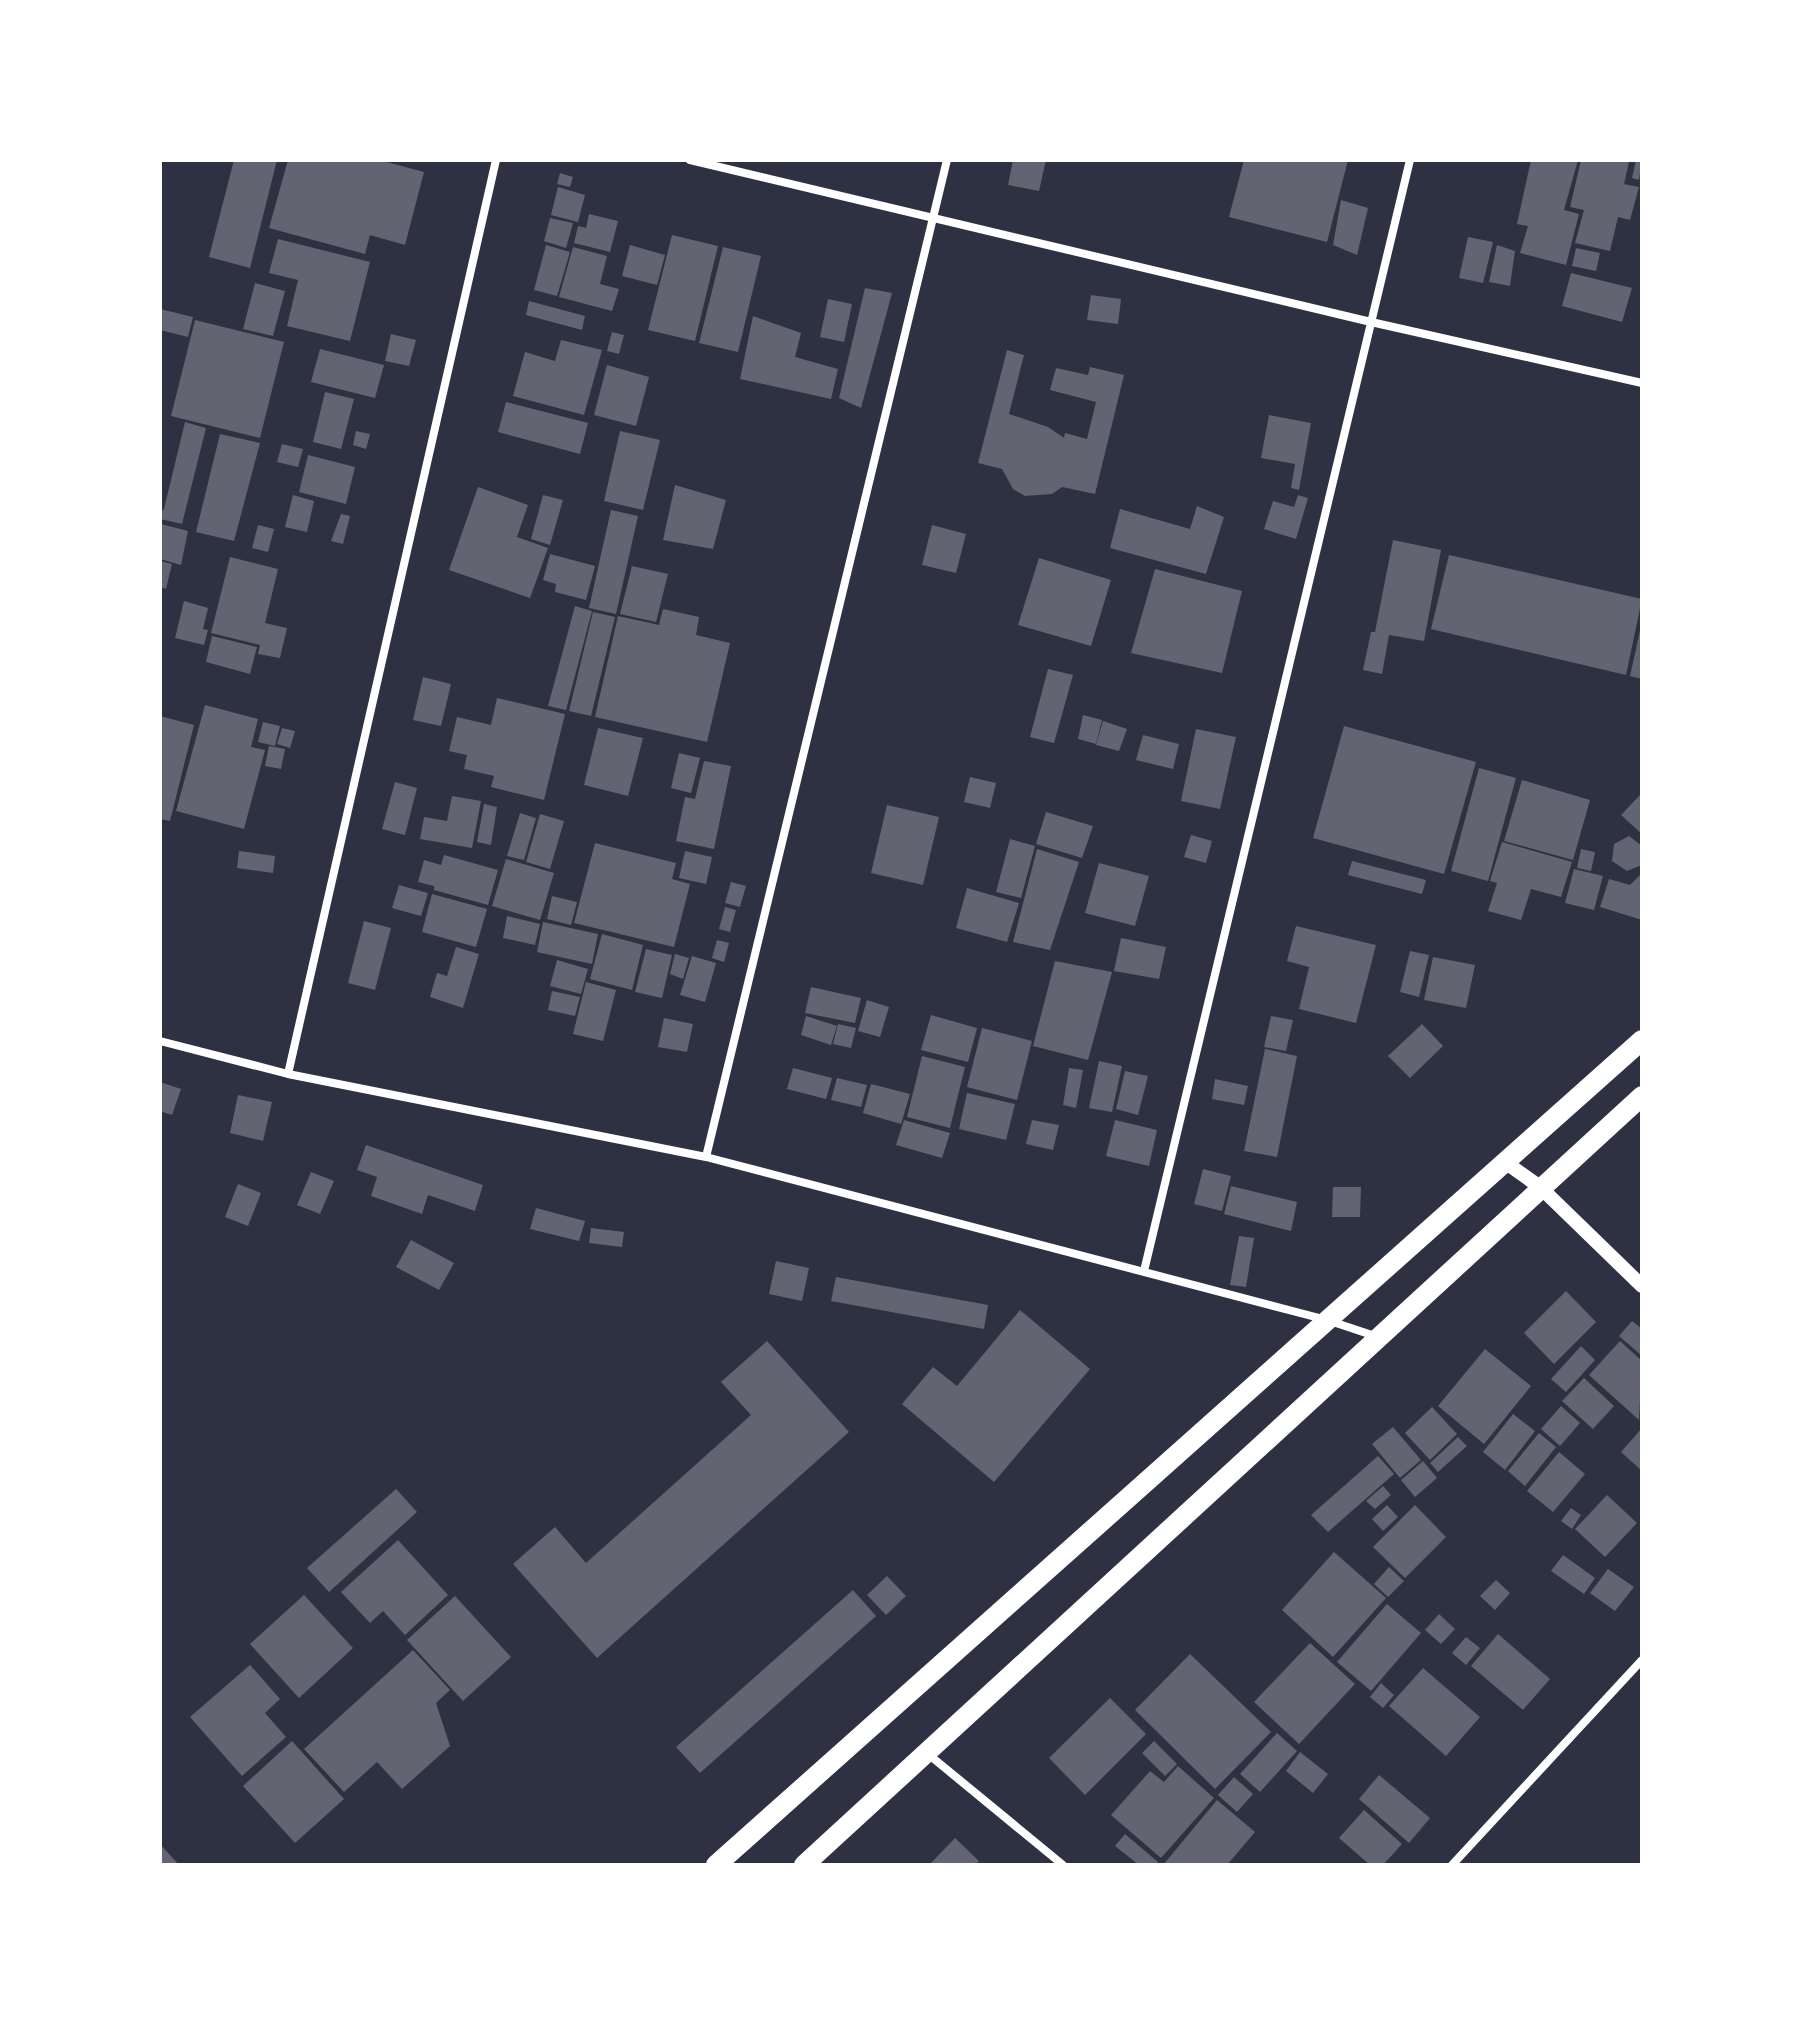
<svg xmlns="http://www.w3.org/2000/svg" width="1802" height="2025" viewBox="0 0 1802 2025" font-family="'DejaVu Sans',sans-serif">
<rect width="100%" height="100%" fill="#2d3142"/>
<!-- building -->
<path fill="#626471" d="M234,160H277L250,268L209,257Z
M288,160H379L424,172L405,245L370,235L365,254L269,228Z
M1013,160H1046L1039,191L1008,185Z
M1244,160H1348L1327,242L1229,217Z
M1531,160H1578L1564,210L1579,214L1566,265L1520,253L1528,226L1517,224Z
M1581,160L1629,162L1624,184L1639,187L1630,220L1618,217L1610,251L1575,243L1584,210L1570,207Z
M1636,160H1642L1639,180L1632,178Z
M560,173L573,177L570,187L557,184Z
M558,187L585,195L578,222L551,215Z
M1341,200L1368,208L1357,255L1333,245Z
M589,214L618,221L610,252L574,243L578,226L586,228Z
M550,218L573,223L566,248L544,241Z
M672,235L718,246L695,341L648,330Z
M1468,237L1493,242L1483,283L1459,278Z
M278,239L370,262L350,341L287,326L298,280L269,273Z
M546,245L570,252L557,296L534,290Z
M630,245L665,255L657,285L622,276Z
M1497,245L1515,251L1510,286L1489,282Z
M573,247L607,256L600,284L619,289L612,311L559,297Z
M723,247L761,256L738,352L699,343Z
M1576,248L1600,253L1596,271L1572,266Z
M1571,273L1632,288L1622,322L1562,306Z
M255,283L285,291L273,336L243,329Z
M865,288L892,293L861,408L839,398Z
M1091,295L1121,299L1118,324L1087,320Z
M828,299L852,304L844,342L820,337Z
M529,301L585,316L582,330L526,315Z
M160,309L193,317L188,337L160,330Z
M753,316L801,333L795,357L838,369L831,399L740,379Z
M195,320L284,342L260,438L171,416Z
M612,332L624,335L619,354L607,351Z
M391,334L416,340L409,366L385,361Z
M561,340L602,350L584,415L513,396L525,352L555,361Z
M320,349L384,365L375,398L311,382Z
M1007,350L1024,355L1009,414L1048,427L1064,438L1065,433L1087,439L1096,402L1050,390L1056,368L1088,375L1090,367L1124,375L1095,494L1062,487L1052,494L1025,496L1013,489L1002,469L978,463Z
M607,365L649,377L636,426L594,415Z
M325,392L354,399L341,449L313,442Z
M506,402L588,423L580,454L498,432Z
M1269,415L1311,423L1299,490L1291,488L1295,464L1261,458Z
M185,422L206,428L182,524L160,519V512L164,509Z
M356,431L370,434L366,449L353,445Z
M620,431L660,440L643,510L604,501Z
M220,434L260,443L234,541L196,532Z
M282,444L303,449L298,467L277,462Z
M308,455L355,467L346,504L299,492Z
M675,485L726,500L713,549L663,540Z
M478,487L528,505L517,537L548,548L530,598L449,570Z
M293,495L314,501L307,532L285,527Z
M543,495L563,500L550,545L531,539Z
M1298,495L1308,498L1296,539L1264,529L1273,501L1294,507Z
M1197,506L1224,517L1206,574L1110,548L1120,509L1190,529Z
M611,510L638,516L616,614L589,608Z
M341,514L350,516L343,544L331,541Z
M161,524L188,531L181,565L160,559Z
M258,525L274,529L268,552L252,548Z
M932,525L966,534L956,573L922,565Z
M1393,540L1441,550L1424,641L1389,635L1382,674L1363,670L1371,632H1375Z
M550,554L595,566L586,600L555,592L556,584L543,580Z
M1449,555L1642,599L1626,675L1431,629Z
M230,557L278,569L265,623L287,628L280,658L258,654L260,645L211,633Z
M1039,558L1111,580L1091,646L1018,625Z
M160,561L172,564L166,589L160,587Z
M632,566L668,574L656,622L620,614Z
M1155,569L1242,591L1222,673L1131,653Z
M184,601L208,608L203,629L208,630L204,645L175,638Z
M575,606L592,611L566,710L548,706Z
M663,609L699,617L696,635L730,643L707,742L595,717L618,616L659,625Z
M593,612L615,617L591,716L569,711Z
M1641,626H1642V679L1630,676Z
M212,636L257,647L250,674L206,662Z
M1048,669L1073,675L1054,743L1030,737Z
M423,677L451,684L441,726L413,720Z
M497,698L565,714L544,800L491,787L494,776L464,769L467,755L449,751L457,717L491,725Z
M205,705L258,719L251,747L265,750L244,829L176,811Z
M1083,715L1102,720L1096,744L1078,739Z
M160,716L194,725L170,821L160,819Z
M1103,721L1127,729L1119,751L1096,745Z
M263,722L280,726L275,746L258,742Z
M1344,726L1476,762L1444,874L1313,838Z
M282,728L295,731L290,748L277,744Z
M598,728L643,738L628,796L584,785Z
M1196,729L1236,737L1220,809L1181,801Z
M1143,735L1179,744L1173,769L1136,760Z
M269,746L285,749L281,769L265,766Z
M679,753L700,758L691,793L671,788Z
M704,761L731,766L714,849L676,841L685,797L695,799Z
M1479,768L1516,778L1488,881L1451,871Z
M970,777L996,783L990,808L964,802Z
M1522,780L1590,800L1573,860L1504,841Z
M395,782L417,788L405,835L382,829Z
M1642,793V834L1621,815Z
M452,796L481,801L472,848L420,839L424,817L447,821Z
M484,804L497,807L491,845L477,842Z
M887,805L939,817L923,885L871,873Z
M1046,812L1093,826L1082,858L1036,844Z
M520,813L536,818L524,860L507,856Z
M540,814L564,821L550,869L526,862Z
M1191,835L1212,841L1206,863L1184,857Z
M1629,836L1642,846V865L1627,871L1612,861L1614,844Z
M1010,839L1035,846L1021,898L996,892Z
M1502,842L1572,862L1561,897L1531,889L1521,920L1488,911L1497,883L1490,881Z
M595,843L676,863L672,879L690,884L674,947L574,923Z
M1037,849L1079,862L1050,950L1013,942Z
M1581,849L1595,852L1591,871L1577,868Z
M239,851L275,856L273,873L237,868Z
M685,851L712,857L706,884L679,878Z
M444,855L498,870L488,905L434,890V886L418,882L424,860L441,865Z
M506,859L554,873L540,920L492,906Z
M1352,861L1426,880L1422,894L1348,875Z
M1099,863L1149,876L1135,926L1085,913Z
M1574,869L1603,876L1594,910L1565,903Z
M1642,873V920L1600,907L1609,879L1630,885Z
M731,882L746,886L740,907L725,903Z
M399,885L428,893L421,916L392,908Z
M967,888L1019,903L1007,942L956,928Z
M432,894L487,909L476,947L422,932Z
M552,896L577,902L571,925L547,919Z
M725,907L736,910L730,932L719,929Z
M507,916L540,924L535,945L503,938Z
M364,921L391,928L375,990L348,983Z
M543,922L598,934L592,964L537,952Z
M1296,926L1376,945L1356,1023L1299,1009L1309,967L1287,961Z
M602,934L643,945L632,990L590,979Z
M1121,938L1166,947L1159,979L1114,971Z
M717,940L729,943L724,962L712,958Z
M456,947L479,954L463,1008L430,997L437,973L447,976Z
M646,949L672,955L662,998L635,992Z
M1410,951L1429,955L1419,997L1400,992Z
M675,954L689,958L683,979L670,974Z
M692,956L716,963L705,1002L680,995Z
M1433,957L1475,965L1466,1008L1424,1000Z
M557,960L588,969L581,994L550,986Z
M1055,961L1112,972L1088,1060L1033,1046Z
M586,982L616,990L603,1041L573,1034Z
M811,987L861,998L855,1023L805,1013Z
M552,991L580,997L575,1016L548,1010Z
M867,1000L889,1007L880,1037L858,1031Z
M931,1015L977,1028L968,1062L921,1050Z
M806,1016L837,1026L831,1045L801,1035Z
M1271,1016L1293,1020L1286,1051L1264,1047Z
M664,1018L693,1024L687,1052L658,1047Z
M838,1024L856,1028L851,1048L833,1044Z
M1422,1024L1443,1046L1410,1078L1388,1056Z
M982,1028L1032,1041L1017,1100L967,1087Z
M1265,1049L1297,1056L1277,1157L1244,1151Z
M922,1056L965,1067L950,1128L907,1117Z
M1099,1061L1122,1066L1112,1112L1089,1108Z
M793,1068L832,1078L826,1099L787,1089Z
M1069,1068L1083,1070L1076,1108L1063,1105Z
M1125,1071L1148,1076L1138,1115L1116,1109Z
M837,1078L867,1085L861,1107L831,1100Z
M1215,1079L1248,1086L1244,1105L1212,1099Z
M160,1082L181,1089L172,1115L160,1111Z
M871,1084L910,1094L901,1124L863,1113Z
M967,1093L1015,1104L1006,1140L959,1129Z
M238,1095L272,1102L263,1141L230,1133Z
M904,1120L950,1133L942,1158L896,1145Z
M1032,1120L1059,1125L1053,1150L1026,1144Z
M1115,1120L1157,1130L1149,1166L1106,1156Z
M366,1145L483,1185L475,1211L428,1195L422,1214L371,1196L377,1177L357,1170Z
M1203,1169L1231,1176L1222,1211L1194,1204Z
M311,1172L334,1181L320,1214L297,1205Z
M238,1184L261,1193L248,1226L225,1217Z
M1231,1186L1297,1202L1291,1231L1224,1214Z
M1333,1187H1361L1360,1217H1332Z
M536,1208L585,1221L579,1241L530,1229Z
M591,1228L624,1232L622,1247L589,1243Z
M1239,1236L1254,1238L1246,1287L1230,1285Z
M411,1240L454,1263L439,1290L396,1267Z
M776,1261L809,1268L802,1301L769,1294Z
M836,1277L988,1305L984,1329L831,1301Z
M1566,1291L1596,1322L1554,1364L1524,1333Z
M1020,1310L1090,1369L994,1482L902,1404L933,1367L957,1386Z
M1632,1321L1642,1329V1356L1619,1336Z
M767,1341L849,1432L597,1658L513,1564L555,1527L586,1563L751,1415L721,1382Z
M1620,1341L1642,1361L1639,1420L1589,1375Z
M1581,1346L1595,1360L1566,1392L1551,1379Z
M1485,1349L1531,1386L1484,1444L1438,1406Z
M1584,1378L1614,1406L1593,1429L1562,1401Z
M1561,1406L1580,1423L1560,1446L1541,1429Z
M1432,1407L1457,1434L1430,1460L1405,1433Z
M1513,1414L1535,1431L1505,1470L1483,1452Z
M1393,1427L1421,1460L1400,1478L1372,1444Z
M1642,1428V1471L1621,1452Z
M1539,1433L1556,1447L1525,1486L1508,1471Z
M1458,1437L1467,1446L1438,1472L1430,1463Z
M1559,1452L1585,1474L1553,1512L1527,1491Z
M1378,1456L1394,1474L1328,1532L1311,1515Z
M1423,1461L1437,1478L1415,1497L1401,1480Z
M1383,1486L1391,1495L1375,1509L1366,1501Z
M396,1489L417,1512L329,1592L307,1568Z
M1607,1495L1637,1523L1605,1557L1575,1529Z
M1387,1505L1398,1517L1383,1531L1372,1519Z
M1415,1505L1446,1537L1405,1578L1373,1547Z
M1571,1508L1581,1515L1572,1529L1561,1521Z
M398,1540L448,1595L405,1635L383,1611L370,1623L341,1592Z
M1334,1552L1386,1598L1333,1657L1282,1610Z
M1563,1555L1595,1578L1584,1594L1551,1571Z
M1389,1567L1404,1581L1388,1597L1374,1584Z
M1608,1569L1634,1587L1615,1611L1590,1593Z
M887,1576L906,1596L886,1615L867,1595Z
M1496,1580L1510,1593L1495,1610L1480,1596Z
M853,1590L876,1616L700,1773L676,1747Z
M304,1595L353,1648L299,1698L250,1644Z
M455,1596L511,1657L463,1701L407,1640Z
M1387,1604L1421,1633L1371,1691L1337,1662Z
M1439,1614L1455,1629L1441,1644L1425,1630Z
M1498,1634L1550,1679L1523,1710L1471,1666Z
M1466,1637L1480,1648L1466,1665L1452,1653Z
M1310,1643L1355,1684L1299,1744L1254,1702Z
M413,1650L450,1690L436,1703L450,1746L402,1789L377,1762L344,1792L304,1749Z
M1190,1654L1271,1732L1215,1789L1135,1710Z
M250,1665L280,1699L265,1713L286,1737L242,1776L190,1717Z
M1423,1668L1480,1717L1446,1756L1389,1706Z
M1381,1683L1394,1695L1383,1708L1370,1697Z
M1110,1698L1146,1734L1085,1795L1049,1758Z
M1277,1733L1297,1751L1260,1792L1240,1774Z
M292,1741L344,1799L295,1843L243,1786Z
M1154,1741L1177,1764L1165,1776L1142,1753Z
M1300,1752L1328,1774L1313,1793L1286,1771Z
M1178,1766L1214,1798L1161,1858L1111,1815L1150,1771L1164,1782Z
M1379,1775L1430,1818L1409,1843L1359,1799Z
M1234,1777L1253,1794L1237,1812L1218,1795Z
M1217,1800L1255,1832L1227,1865H1163Z
M1364,1810L1402,1844L1383,1865H1370L1339,1838Z
M1125,1834L1158,1862L1155,1865H1139L1115,1846Z
M955,1838L979,1861L975,1865H929Z
M160,1844L179,1865H160Z"/>
<g fill="none" stroke-linecap="round" stroke-linejoin="round">
<!-- minor -->
<path stroke="#fff" stroke-width="8" d="M690,160L1371,322L1642,383
M160,1041L288,1074L706,1157L1327,1320L1375,1336
M288,1074L496,160
M706,1157L947,160
M1144,1271L1410,160
M928,1754L1063,1865
M1452,1865L1642,1660"/>
<!-- tertiary -->
<path stroke="#fff" stroke-width="14" d="M1505,1162L1540,1187L1642,1286"/>
<!-- primary -->
<path stroke="#fff" stroke-width="20" d="M716,1865L1642,1040
M804,1865L1642,1096"/>
</g>
<!-- border -->
<rect width="1802" height="2025" fill="none" stroke="#ffffff" stroke-width="324"/>
</svg>
